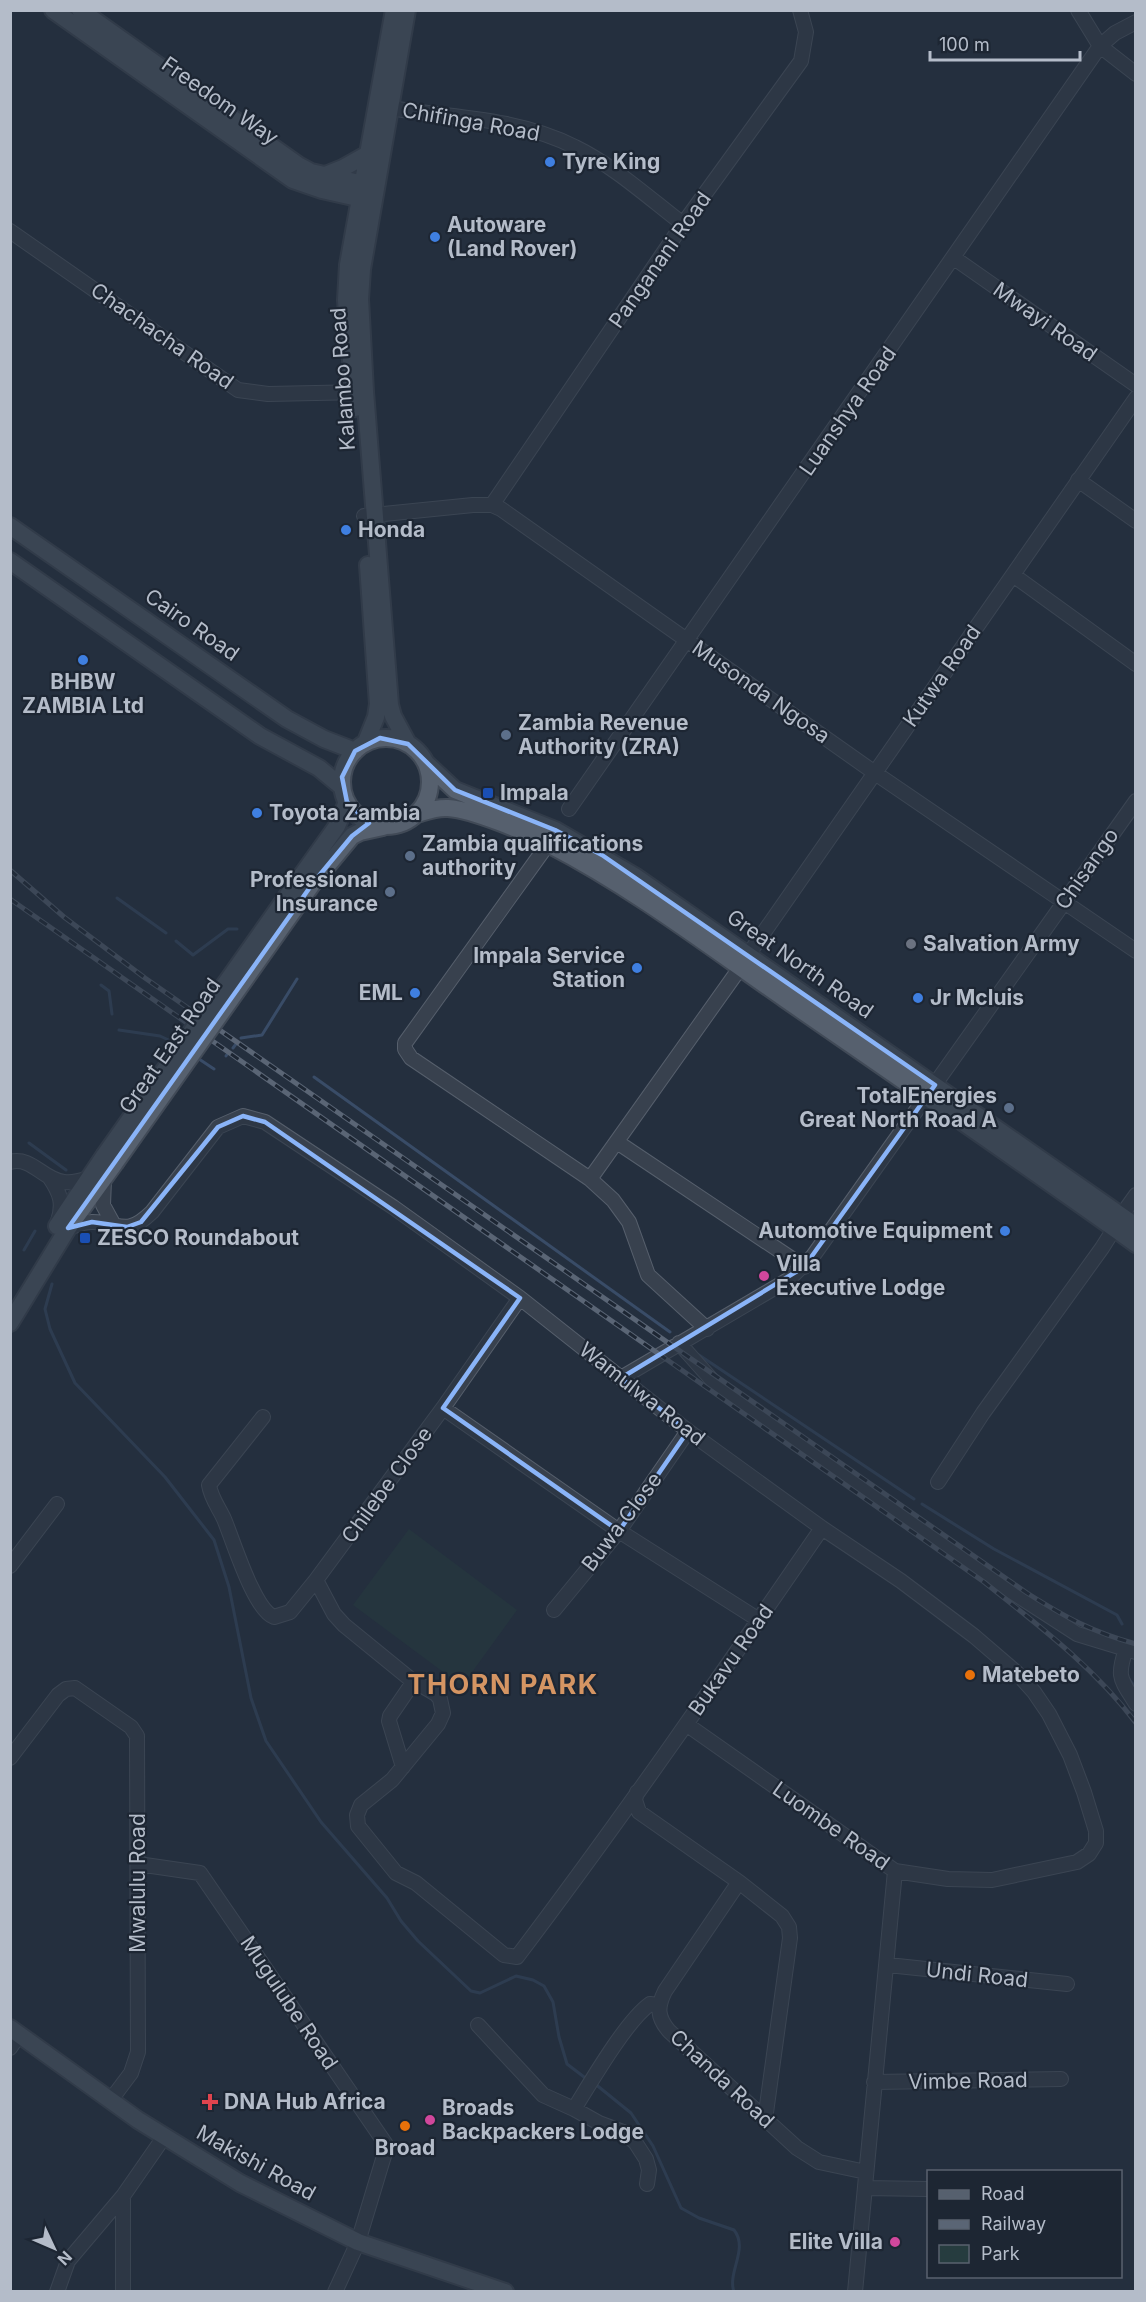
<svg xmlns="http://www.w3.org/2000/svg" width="1146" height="2302" viewBox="0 0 1146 2302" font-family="Inter,sans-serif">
<rect width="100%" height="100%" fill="#242f3e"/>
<!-- green -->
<path fill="#263c3f" d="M409,1529L517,1610L462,1686L353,1605Z"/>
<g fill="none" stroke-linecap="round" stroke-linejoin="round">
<!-- stream -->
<path stroke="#394c67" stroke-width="3" d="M117,898L166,933
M176,941L193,955L228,929H237
M101,985L109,991L112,1014
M119,1030L160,1036L175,1043
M241,1038L262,1035L297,979
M233,1048L236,1044
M226,1056L228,1053
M196,1057L214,1069
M314,1077L670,1332
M29,1143L66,1170
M24,1250L35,1231
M52,1284L45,1309L50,1329L75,1383L165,1477L214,1540L229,1587L251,1698L266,1741L321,1822L387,1898L401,1921L418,1941L471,1991L480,1993L516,1976L533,1980L544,1986L553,2002L559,2037L567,2064L588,2080
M699,1355L914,1499
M922,1504L994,1549L1117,1615L1122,1624
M1128,1678L1136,1688
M594,2083L631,2113L653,2146L681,2208L699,2218L734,2230C749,2249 727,2272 734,2292"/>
<defs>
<path id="minor" d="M1078,10L1100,46L1136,74
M382,107C446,117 517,117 575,147C614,166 649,198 683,224
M10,231L238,390L268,394L363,392
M954,258L1136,385
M1078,480L1136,521
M492,505L683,224L801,61L806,32L800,10
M364,516L473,505H492L501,509L875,773L1136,951
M1013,575L1136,664
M569,809L1100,46L1115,33L1136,22
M548,844L405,1043V1049L411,1058L590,1179L740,968
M748,955L1136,398
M617,1142L804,1267
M10,1162C32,1156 43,1180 64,1182C72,1183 80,1181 88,1178
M50,1178C60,1193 64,1203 58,1221
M590,1179L613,1200L629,1222L648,1275L707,1329
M104,1180L103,1205L115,1227
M1121,1216L1136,1195
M68,1228C75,1226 83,1222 91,1222C120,1221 124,1239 152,1212L218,1127L243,1116L265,1122L393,1207L520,1298L688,1431L822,1528L901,1581L974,1636L1017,1673L1034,1692L1049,1714L1070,1755L1084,1792L1096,1831V1843L1089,1854L1077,1862L992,1880L948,1879L895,1871L686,1724
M679,1343L720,1389L854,1480L1003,1586L1077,1634L1136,1652
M621,1378L788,1280L813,1256L1136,801
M443,1408L619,1531L759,1620
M263,1417L209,1485C211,1498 219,1508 224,1519C233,1540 254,1610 274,1617L290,1612L316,1580L443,1408L520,1298
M938,1482L983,1413L1102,1248L1114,1229L1110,1219
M10,1566L57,1504
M316,1580L334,1614L344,1625L409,1678L436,1694L440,1699L443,1713L438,1724L392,1780L361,1805L357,1815L358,1826L396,1873L416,1883L504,1955L517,1957C623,1817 723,1672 822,1528
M554,1610L619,1531L688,1431
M1126,1649C1116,1678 1121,1679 1136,1704
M10,1758L58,1695L66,1689L75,1688L131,1727L137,1736L138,2052L131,2073L110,2101
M403,1767L389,1721L390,1716L414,1681
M637,1792L635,1800L639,1812L739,1882L782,1916L789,1927L790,1938L765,2120
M138,1864L200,1873L387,2146L358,2242L335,2292
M739,1882L665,1991C657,2007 657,2017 669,2031L797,2148L819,2162L866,2172
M888,1965L1067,1984
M478,2025L543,2095L574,2109C591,2082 626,2021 650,2004L659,2005
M10,2048L19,2035
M874,2082L1061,2079
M574,2109L599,2123L623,2132L635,2142L646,2159L649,2170L647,2184
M865,2188L928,2189
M57,2292L68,2261L123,2196
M123,2292V2196L164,2137
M855,2292L895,1871"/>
<path id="major" d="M53,10L293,180L322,190L371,201
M80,10L298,165L311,172L372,186
M407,10L362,269L360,299L365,392L390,705L393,716L408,744
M323,176L343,168L368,154
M355,408L346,300L348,265L394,10
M10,526L287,719L324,739L355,751
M10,561L260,736L319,768L342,787
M342 782a44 44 0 1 1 88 0a44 44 0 1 1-88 0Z
M366,742L376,717L378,704L368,565
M426,763L455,790L555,830L636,877L1136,1226
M417,814C427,811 437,807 448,808C474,810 526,832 550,845C633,888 709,946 785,999C902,1080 1020,1161 1136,1244
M302,875L337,826L347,802
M313,883L352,836L360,832L383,827
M57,1226L104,1156
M10,1323L68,1228L115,1163
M10,2028L138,2120L240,2183L358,2242L505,2292"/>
</defs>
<!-- minor casing -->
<use href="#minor" stroke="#565f6c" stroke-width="16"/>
<!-- major casing -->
<use href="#major" stroke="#414a57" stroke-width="20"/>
<!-- minor -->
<use href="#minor" stroke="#38414e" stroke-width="14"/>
<!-- major -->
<use href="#major" stroke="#56606e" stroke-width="16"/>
<defs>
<path id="rail" d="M10,870L64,917L145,978L1027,1593C1065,1617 1092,1632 1136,1644
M10,899L984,1582C1038,1625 1094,1667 1136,1723"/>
</defs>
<!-- rail casing -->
<use href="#rail" stroke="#5a6575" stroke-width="5"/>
<!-- rail -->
<use href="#rail" stroke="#1d2633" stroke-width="3" stroke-dasharray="9" stroke-linecap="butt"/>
<defs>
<path id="major-bridge" d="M104,1156L302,875
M115,1163L313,883"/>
</defs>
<!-- major-bridge casing -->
<use href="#major-bridge" stroke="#414a57" stroke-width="20" stroke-linecap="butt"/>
<!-- major-bridge -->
<use href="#major-bridge" stroke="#56606e" stroke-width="16"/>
</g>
<!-- marked area -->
<path d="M0 0H1146V2302H0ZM380,738L408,744L455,790L555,830L602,855L935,1085L804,1267L621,1378L688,1431L619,1531L443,1408L520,1298L265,1122L243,1116L218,1127L141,1222L127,1227L92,1222L68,1228L313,883L352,836L369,823L347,802L342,777L355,751Z" fill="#242f3e" fill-opacity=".55" fill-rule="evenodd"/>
<path fill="none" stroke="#8ab4f8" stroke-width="4.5" stroke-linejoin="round" d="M380,738L408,744L455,790L555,830L602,855L935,1085L804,1267L621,1378L688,1431L619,1531L443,1408L520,1298L265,1122L243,1116L218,1127L141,1222L127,1227L92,1222L68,1228L313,883L352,836L369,823L347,802L342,777L355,751Z"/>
<!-- markers -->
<g fill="#3f7fe0" stroke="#1d2633" stroke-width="2">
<circle cx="550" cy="162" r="6"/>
<circle cx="435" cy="237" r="6"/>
<circle cx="346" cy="530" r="6"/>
<circle cx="83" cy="660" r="6"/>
<circle cx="257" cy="813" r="6"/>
<circle cx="637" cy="968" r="6"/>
<circle cx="415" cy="993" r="6"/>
<circle cx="918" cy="998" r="6"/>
<circle cx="1005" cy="1231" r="6"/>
</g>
<g fill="#5c6f8a" stroke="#1d2633" stroke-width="2">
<circle cx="506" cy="735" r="6"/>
<circle cx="410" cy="856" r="6"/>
<circle cx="390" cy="892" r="6"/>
<circle cx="1009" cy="1108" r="6"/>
</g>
<g fill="#1a4fb4" stroke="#1d2633" stroke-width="2">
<rect x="482" y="787" width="12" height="12" rx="3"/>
<rect x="79" y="1232" width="12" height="12" rx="3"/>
</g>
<circle fill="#6b7280" stroke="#1d2633" stroke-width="2" cx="911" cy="944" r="6"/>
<g fill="#d1479c" stroke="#1d2633" stroke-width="2">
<circle cx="764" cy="1276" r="6"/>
<circle cx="430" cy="2120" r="6"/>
<circle cx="895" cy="2242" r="6"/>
</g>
<g fill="#e8710a" stroke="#1d2633" stroke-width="2">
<circle cx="970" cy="1675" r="6"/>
<circle cx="405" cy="2126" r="6"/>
</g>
<path fill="#e0444e" stroke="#1d2633" stroke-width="2" d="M207 2093h6v6h6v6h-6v6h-6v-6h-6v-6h6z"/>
<g text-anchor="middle" stroke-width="4.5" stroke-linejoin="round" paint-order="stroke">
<!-- street labels -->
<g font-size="21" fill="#b4bcc9" stroke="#1d2633">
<text transform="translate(220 101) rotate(35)" y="7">Freedom Way</text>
<text transform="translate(471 122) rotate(10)" y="7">Chifinga Road</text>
<text transform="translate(660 260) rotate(-55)" y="7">Panganani Road</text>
<text transform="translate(1045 322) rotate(35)" y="7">Mwayi Road</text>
<text transform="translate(162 336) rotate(35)" y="7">Chachacha Road</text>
<text transform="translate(343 379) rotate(-94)" y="7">Kalambo Road</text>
<text transform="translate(848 411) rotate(-55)" y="7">Luanshya Road</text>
<text transform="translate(192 625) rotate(35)" y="7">Cairo Road</text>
<text transform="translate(942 676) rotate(-55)" y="7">Kutwa Road</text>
<text transform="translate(761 692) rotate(35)" y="7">Musonda Ngosa</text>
<text transform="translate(1087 869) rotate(-55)" y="7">Chisango</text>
<text transform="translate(800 964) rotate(35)" y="7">Great North Road</text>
<text transform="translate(170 1046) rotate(-55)" y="7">Great East Road</text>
<text transform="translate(642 1394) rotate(38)" y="7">Wamulwa Road</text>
<text transform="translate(387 1485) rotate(-54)" y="7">Chilebe Close</text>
<text transform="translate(622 1522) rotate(-53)" y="7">Buwa Close</text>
<text transform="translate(731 1660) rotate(-55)" y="7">Bukavu Road</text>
<text transform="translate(831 1826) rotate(35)" y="7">Luombe Road</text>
<text transform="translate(138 1883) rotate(-90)" y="7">Mwalulu Road</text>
<text transform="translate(977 1975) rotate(6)" y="7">Undi Road</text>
<text transform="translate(289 2003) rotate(56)" y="7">Mugulube Road</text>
<text transform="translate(722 2079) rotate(43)" y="7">Chanda Road</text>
<text transform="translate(968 2081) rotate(-1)" y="7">Vimbe Road</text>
<text transform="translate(256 2163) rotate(29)" y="7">Makishi Road</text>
</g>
<!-- poi labels -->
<g font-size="21" font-weight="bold" fill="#b4bcc9" stroke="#1d2633" text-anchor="start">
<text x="562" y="169">Tyre King</text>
<text x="447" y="232">Autoware<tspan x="447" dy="24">(Land Rover)</tspan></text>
<text x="358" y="537">Honda</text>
<text x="83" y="689" text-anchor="middle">BHBW<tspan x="83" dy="24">ZAMBIA Ltd</tspan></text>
<text x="518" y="730">Zambia Revenue<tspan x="518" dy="24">Authority (ZRA)</tspan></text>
<text x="500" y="800">Impala</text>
<text x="269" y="820">Toyota Zambia</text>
<text x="422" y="851">Zambia qualifications<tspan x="422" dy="24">authority</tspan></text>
<text x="378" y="887" text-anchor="end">Professional<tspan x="378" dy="24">Insurance</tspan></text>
<text x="923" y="951">Salvation Army</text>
<text x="625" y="963" text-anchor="end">Impala Service<tspan x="625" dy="24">Station</tspan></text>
<text x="403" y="1000" text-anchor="end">EML</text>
<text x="930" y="1005">Jr Mcluis</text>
<text x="997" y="1103" text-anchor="end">TotalEnergies<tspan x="997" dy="24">Great North Road A</tspan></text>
<text x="993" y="1238" text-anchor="end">Automotive Equipment</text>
<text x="97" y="1245">ZESCO Roundabout</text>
<text x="776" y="1271">Villa<tspan x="776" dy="24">Executive Lodge</tspan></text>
<text x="982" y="1682">Matebeto</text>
<text x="224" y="2109">DNA Hub Africa</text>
<text x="442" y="2115">Broads<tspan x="442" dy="24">Backpackers Lodge</tspan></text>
<text x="405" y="2155" text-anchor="middle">Broad</text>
<text x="883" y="2249" text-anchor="end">Elite Villa</text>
</g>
<!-- district labels -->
<g font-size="27" font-weight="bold" letter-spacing="1.5" fill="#d59563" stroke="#1d2633">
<text x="503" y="1694">THORN PARK</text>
</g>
</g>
<!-- border -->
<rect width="1146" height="2302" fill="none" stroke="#b4bcc9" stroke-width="24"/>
<!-- legend -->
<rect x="927" y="2170" width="195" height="108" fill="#1d2633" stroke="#59626f" stroke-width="1.5"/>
<rect x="939" y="2190" width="30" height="9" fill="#56606e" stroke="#59626f" stroke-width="1.5"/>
<text x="981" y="2200" font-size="18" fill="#b4bcc9">Road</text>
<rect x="939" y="2220" width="30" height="9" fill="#5a6575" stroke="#59626f" stroke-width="1.5"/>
<text x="981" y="2230" font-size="18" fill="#b4bcc9">Railway</text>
<rect x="939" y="2245" width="30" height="18" fill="#263c3f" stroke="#59626f" stroke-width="1.5"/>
<text x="981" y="2260" font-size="18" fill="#b4bcc9">Park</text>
<!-- north arrow -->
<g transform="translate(54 2248) rotate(134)" stroke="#1d2633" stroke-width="4.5" paint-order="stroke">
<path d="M0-4.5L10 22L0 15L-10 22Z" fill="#b4bcc9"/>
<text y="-9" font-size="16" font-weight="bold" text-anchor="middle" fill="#b4bcc9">N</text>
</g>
<!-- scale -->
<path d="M930 51v9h150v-9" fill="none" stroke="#b4bcc9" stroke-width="3"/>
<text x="939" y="51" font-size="18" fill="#b4bcc9" stroke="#1d2633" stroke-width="4.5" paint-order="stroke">100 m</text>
</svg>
